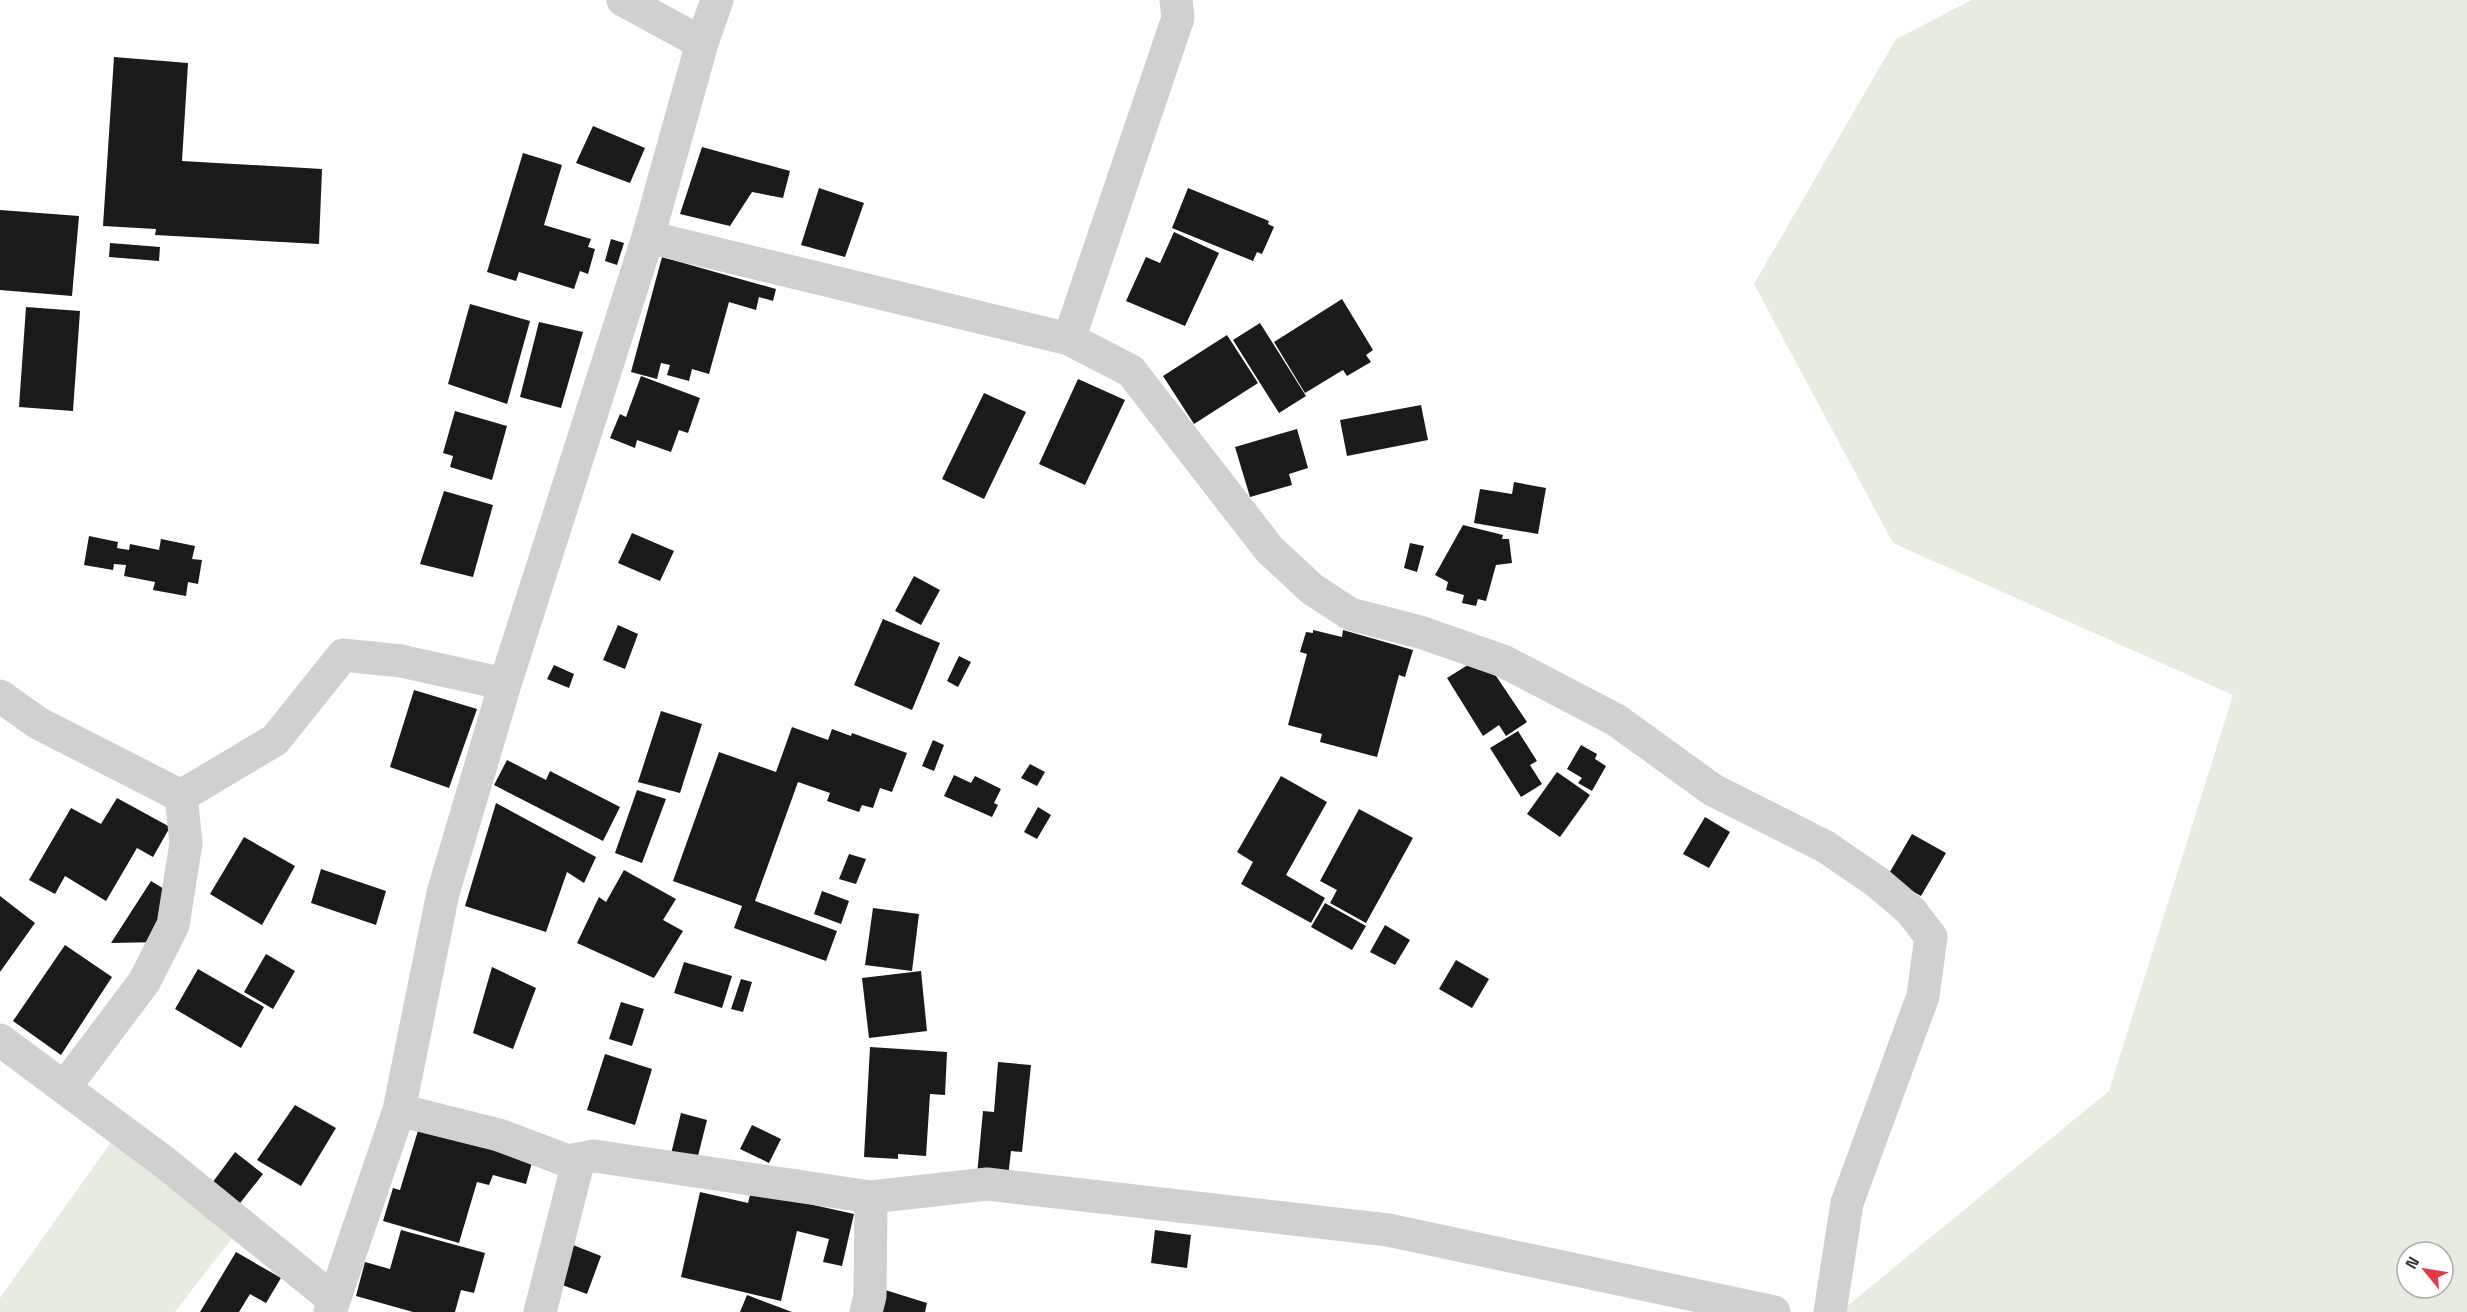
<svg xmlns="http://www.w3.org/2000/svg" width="2467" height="1312" viewBox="0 0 2467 1312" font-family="'Space Grotesk',sans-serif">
<rect width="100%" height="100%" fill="#fff"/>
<!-- green -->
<path fill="#e6ecdf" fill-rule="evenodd" d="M1972,0H2467V1312H1840L2109,1091L2233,695L1893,543L1754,284L1896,39ZM2407,1252H2443V1288H2407Z
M112,1141L233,1237L175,1312H0V1298Z"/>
<!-- building -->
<path fill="#1a1a1a" d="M114,57L188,63L182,161L322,169L319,244L155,235L156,229L103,226Z
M593,126L645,148L630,183L576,163Z
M702,147L790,171L783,198L752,192L730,226L680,214Z
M523,153L562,165L544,225L591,239L588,247L595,249L588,274L580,271L574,289L519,272L516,281L487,272Z
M819,188L864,203L845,257L801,245Z
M1188,188L1269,221L1268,224L1274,227L1262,254L1257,252L1253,261L1172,228Z
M0,210L79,216L72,296L0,290Z
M1174,232L1219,253L1185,326L1126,301L1146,257L1160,263Z
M611,239L624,243L617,265L605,261Z
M110,243L160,247L159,261L109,257Z
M662,257L776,289L773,301L759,297L756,310L729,302L709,374L692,369L689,381L667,375L670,365L661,363L657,379L631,372Z
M1342,299L1373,350L1366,355L1371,362L1347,376L1343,370L1305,393L1274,342Z
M470,304L530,321L507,404L448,384Z
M26,307L80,311L73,411L19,407Z
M539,322L583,332L561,408L520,397Z
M1260,323L1306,396L1279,413L1233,340Z
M1227,335L1258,383L1194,424L1163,376Z
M641,376L700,398L688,433L679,430L671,452L637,440L635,448L610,438L620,414L626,417Z
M1078,379L1125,400L1085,485L1039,464Z
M984,393L1026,412L984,499L942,479Z
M1421,405L1428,440L1347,456L1340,420Z
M455,411L507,426L492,480L450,467L453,456L443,453Z
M1297,429L1308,468L1289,474L1292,485L1250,497L1235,447Z
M1514,482L1546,488L1538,534L1474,523L1480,489L1512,494Z
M444,491L493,505L473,577L420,564Z
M1463,525L1503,535L1502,539H1509L1512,563L1496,565L1486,601L1478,599L1476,606L1462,603L1464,595L1446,590L1448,582L1435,575Z
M632,533L674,551L660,581L618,563Z
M89,536L118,542L117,548L129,550L130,544L159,550L161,539L195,546L192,559L202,560L198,584L188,582L186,596L153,590L155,582L124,576L126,565L114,564L113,570L84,565Z
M1410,543L1424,546L1417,572L1404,568Z
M914,576L940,590L921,625L895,611Z
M883,619L940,643L912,710L854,685Z
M618,625L638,634L625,669L603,660Z
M1313,630L1342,637L1343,630L1413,650L1405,677L1399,675L1377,757L1320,742L1322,734L1288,725L1307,654L1300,652L1306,632L1313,633Z
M959,656L971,662L958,687L947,681Z
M1471,663L1496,676L1527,722L1506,736L1499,725L1483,736L1447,678Z
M554,665L574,674L569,688L547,679Z
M414,690L477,709L449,788L390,767Z
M661,711L702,724L680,793L638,782Z
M792,727L828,740L832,729L851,736L852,733L907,753L892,792L880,788L873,808L862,805L859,812L827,801L830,793L798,782L755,901L837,931L826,961L734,928L742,906L673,881L719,752L776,772Z
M1518,731L1537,761L1530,765L1542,784L1521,797L1490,748Z
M933,740L944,745L934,771L922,766Z
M1581,745L1597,754L1595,759L1606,766L1592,791L1578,783L1582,778L1567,769Z
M507,760L546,780L550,771L620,807L603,841L494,785Z
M1030,764L1045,772L1037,786L1021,778Z
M1557,772L1590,795L1560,837L1527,814Z
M954,775L971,783L975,776L1001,789L994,803L998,805L992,817L944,796Z
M1281,776L1327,802L1286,875L1325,898L1311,923L1241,884L1253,862L1237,852Z
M637,790L666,799L642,863L615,853Z
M117,798L170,827L153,857L137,848L106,901L65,876L55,894L29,880L71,808L101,824Z
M496,803L596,857L584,883L567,872L546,932L465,906Z
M1038,807L1051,815L1037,839L1024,832Z
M1359,809L1413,838L1366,923L1330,903L1337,890L1320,881Z
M1705,817L1730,832L1709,868L1683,854Z
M1912,834L1946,853L1921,896L1887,877Z
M244,837L295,866L262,925L210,894Z
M849,854L866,859L856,884L839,879Z
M321,869L386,891L376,925L311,903Z
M624,870L676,899L663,920L683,931L654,978L577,943L599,897L606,902Z
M151,881L169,892L161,942L111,943Z
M822,891L849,901L841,924L814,914Z
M0,896L35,923L0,972Z
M1325,903L1366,926L1352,950L1311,927Z
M873,908L919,914L912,971L865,965Z
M1385,925L1410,940L1395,965L1370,952Z
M65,945L112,977L61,1055L13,1021Z
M266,954L295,971L273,1009L244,992Z
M1456,960L1489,979L1472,1008L1439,989Z
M684,962L732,976L722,1008L674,993Z
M492,967L536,988L513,1049L473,1033Z
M198,969L264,1007L241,1048L175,1009Z
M921,971L927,1031L869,1038L862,978Z
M741,979L752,982L743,1012L731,1009Z
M621,1002L644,1009L632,1046L609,1039Z
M870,1047L947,1052L945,1095L930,1094L926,1156L898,1154V1159L864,1157Z
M605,1054L652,1069L635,1125L587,1110Z
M998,1062L1031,1065L1022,1152L1011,1151L1008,1177L977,1175L983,1111L994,1112Z
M295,1105L336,1128L301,1186L257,1160Z
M681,1113L707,1120L697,1160L671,1154Z
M420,1124L533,1159L526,1184L493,1175L489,1185L477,1182L459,1243L383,1221L393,1188L400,1190Z
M752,1125L781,1139L769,1163L740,1149Z
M235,1152L263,1174L233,1212L207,1190Z
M751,1191L854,1214L842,1266L823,1262L829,1239L797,1231L781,1301L681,1277L700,1192L748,1203Z
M401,1230L485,1253L474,1293L461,1290L455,1312H413L356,1296L365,1262L390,1269Z
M1155,1230L1191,1235L1187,1268L1151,1263Z
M568,1243L601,1256L587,1294L554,1282Z
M236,1252L281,1278L266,1303L250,1294L239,1312H200Z
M882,1289L927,1303L925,1312H875Z
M747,1295L792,1312H740Z"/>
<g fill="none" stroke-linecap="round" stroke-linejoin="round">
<!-- minor -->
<path stroke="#d0d0d0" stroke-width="33" d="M623,0L702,43
M648,237L1069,339L1131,371L1269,549L1312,589L1350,614L1420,632L1503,661L1616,720L1713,790L1826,847L1877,882L1911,911L1931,937L1923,996L1847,1203L1830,1312
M1069,339L1178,18L1176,0
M0,696L38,723L181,796L275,740L343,655L401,661L505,684
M0,1040L164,1162L334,1300
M65,1087L144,982L173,925L186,843L181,796
M399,1110L499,1135L568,1161L594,1156L871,1197L987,1184L1388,1230L1774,1312
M330,1312L399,1110L443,893L505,684L648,237L702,43L717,0
M540,1312L579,1159
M866,1312L870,1296L871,1197"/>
</g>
<!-- north arrow -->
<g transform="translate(2425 1270) rotate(300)"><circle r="28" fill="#ffffff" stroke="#adadad" stroke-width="1.5"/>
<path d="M0-4.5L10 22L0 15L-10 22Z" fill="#e63946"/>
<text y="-9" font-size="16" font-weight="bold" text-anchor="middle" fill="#333333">N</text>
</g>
</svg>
